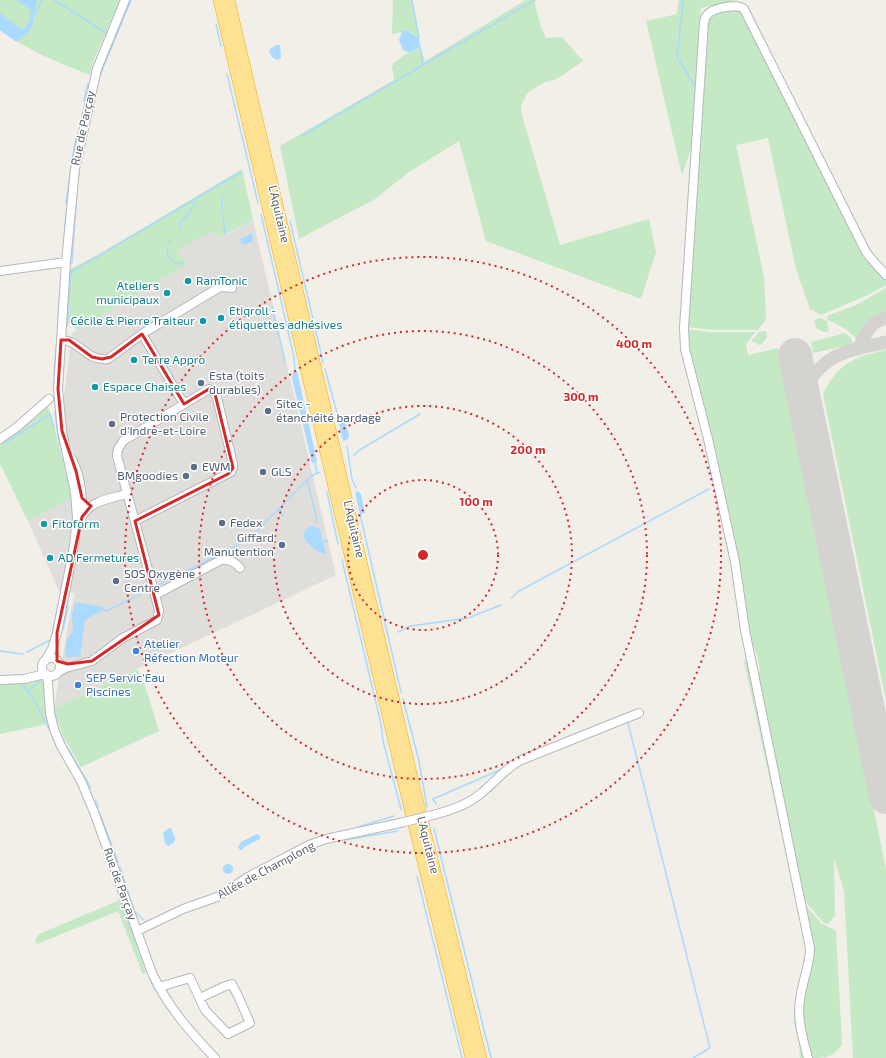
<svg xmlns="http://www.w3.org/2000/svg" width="886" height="1058" viewBox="0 0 886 1058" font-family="'Exo 2',sans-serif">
<rect width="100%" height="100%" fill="#f1efe8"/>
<!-- industrial -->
<path fill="#e0deda" d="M253,220L336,575L54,708L69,619L75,593L59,591L28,521L84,492L78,465L68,438L63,403L72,333L187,265L178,250L214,229L218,238Z"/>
<!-- green -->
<path fill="#c5e8c5" d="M0,0H120L93,62L90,75C58,62 27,51 0,29Z
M393,0H412L419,37H417L409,31L392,34Z
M526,0H534L540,24L546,38L562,37L583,61L557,79L545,82L527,93L521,106L522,115L560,245L649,219L656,252L641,299L486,241L459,141L409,172L375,199L299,239L280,146L394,80L392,67L394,63L409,52H413L420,46L425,61Z
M679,0H738L701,8L692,146L682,175L646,21L677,14Z
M740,9L866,252L886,276V285L868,295L821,315L810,309L796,269L768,138L736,145L764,277L766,319L758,330H713L687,327L706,26C712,9 725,11 740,9Z
M242,169L253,220L217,238L214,230L178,250L187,265L77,330L65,320L71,269L101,253Z
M886,288V313L876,316L860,340H857C849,330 840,325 828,320L827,316L856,305Z
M820,318L827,321L829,331L825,332L817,329L814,320Z
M687,329L709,332H755L746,344L748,355L778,348L886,869V1058H853L844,891L834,858L835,916L828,924L824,923L803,899L756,677L760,670L756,651L750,648L689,355Z
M766,331L767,337L762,344L758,345L756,342L753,343L752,340L759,332Z
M845,333C850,336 852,339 853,344L813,353L811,342Z
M886,350V701L823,394C837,364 855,356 886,350Z
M46,403L51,414L72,498L28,521L0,464V439Z
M744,661H748L808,945L799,996L807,1058H800L799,1044L794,1022L795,1001L807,951Z
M138,669L147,692L159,731L81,767L63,736L54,708Z
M42,678L45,685L47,724L0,734V683Z
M120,900L146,972L143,975L118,911L37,944L35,940L39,934Z
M802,901L821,923L836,931L842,1044C833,1058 826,1058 809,1058L800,1013L811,959Z"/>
<!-- water -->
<path fill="#aadaff" d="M16,0H37L33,22L29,32L16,42L0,30V13L23,30L30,20L31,10Z
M406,30L417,37H419L420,46C414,51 411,54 403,50L399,40L402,31Z
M276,45H280L281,58L277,60L272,57L269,52L270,49Z
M251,233L253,235V242L242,245L240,239Z
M295,371H297L317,462L312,463L292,378L293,373Z
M339,420H345L349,435L348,439L343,441L338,421Z
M358,491L361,494L365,513L360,514L355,492Z
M313,526L320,529L326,554H325C313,552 292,532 313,526Z
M76,602L103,607L104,609L85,620L80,657H66L65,655L67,638C74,632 74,628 72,621C71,616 74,606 76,602Z
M169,828C174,830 171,828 173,833C176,841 176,842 168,846L165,843L163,833Z
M257,834L260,836V839L244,847L242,850H240L238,847L241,842Z
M223 869a5 5 0 1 1 10 0a5 5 0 1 1-10 0Z"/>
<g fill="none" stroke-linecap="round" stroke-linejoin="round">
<!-- stream -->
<path stroke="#aadaff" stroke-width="1.5" d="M54,0L105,32L106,35
M412,0L419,37
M683,0L677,57L696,88
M34,15L36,13L42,0
M216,24L221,46
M420,46L423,65L535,0
M95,63L105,39
M227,74L258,203
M91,78L92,72
M99,78L131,0
M84,101L88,83
M303,135L423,65
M78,178L82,154
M66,204L72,160L77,134
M222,212V197
M261,214L294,357L295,371
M223,216L225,234
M290,221L323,362
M180,229L181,222L190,212L195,202
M64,241L66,213
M169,243L171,238
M167,248C167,262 173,263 184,263
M72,263L77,189
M71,272L241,172
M272,306L285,362
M58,322L60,293
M67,326L71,271
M325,369L339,420
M54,375L56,348
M55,412L58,435L65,465
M5,443L50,414L54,427
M347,446L352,479L356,488
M354,455L358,451L420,414
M315,463L317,473
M307,480L317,519L315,523
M327,492L338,544
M280,508L283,517
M360,514L401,692
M324,542L327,541
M342,560L381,724L383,741L401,809
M158,585L248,540L311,476L320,472
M511,598L519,591L709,489
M103,609L107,611L148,590
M63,630L68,606
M398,632L411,626L468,618L501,605
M52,635L62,588
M0,651L23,654
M27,652L52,639
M23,686L33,698L49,729
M28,691L40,681
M403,699L419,761L427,807
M54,709L58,726
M628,723L710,1048L693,1058
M60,733L65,743
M52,736L57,747
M67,747L91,788
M59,750L63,757
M491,791L505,776
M96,801L98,807
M436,804L433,799L502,769
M100,814L118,862
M358,827L394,816
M434,829L491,1058
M344,840L398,831
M106,856L111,871
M120,867L134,911L144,920
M417,876L462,1058
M113,878L116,884
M116,887L126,916
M128,920L130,926
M131,929L138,947
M140,952L147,970
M150,979L155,990"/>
<!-- taxiway -->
<path stroke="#d4d3d0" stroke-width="13" d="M858,349C866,334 869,322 886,318
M805,401C806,396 806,391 808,386C810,379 815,373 820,368C838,350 862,348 886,342
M883,782L886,786"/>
<!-- runway -->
<path stroke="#d4d3d0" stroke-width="34" d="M795,355L886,797"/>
<defs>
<path id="minor" d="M0,271L66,262
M142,334L184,404
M61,340C81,340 84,361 108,359L142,334L220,287L232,288
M0,439L17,427L49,399
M72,459C81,478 84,502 81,522
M82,517C89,501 112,498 127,494
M135,521L231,472L233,468V464L217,398L213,391L209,389L123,441L118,449L117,456C130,502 142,549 155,595
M42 667a9 9 0 1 1 18 0a9 9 0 1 1-18 0Z
M45,661L52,649L57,633L74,546L77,518L75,492L62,431L58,389L66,262L75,169L97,69L125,0
M58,672L66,668L92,661L123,638L157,620L159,611L155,595L221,560C229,559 235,562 240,568
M46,674L48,683L50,713L54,729L61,746L81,781L94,812L152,973C168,1007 190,1032 215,1058
M0,680L24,679L45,674
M433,815C450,810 465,806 479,795C493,784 504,770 519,761L639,713
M137,931L183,909L217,897L248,877L309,845L326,839L400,823
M159,987L190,978L205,1010L228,1034L250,1023L239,998L232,984L223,987L200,998
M808,1058C803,1039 797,1020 800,1000C802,982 810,965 810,948L745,630L735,562L709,443L685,349L684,328L704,22C705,19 705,16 708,14C714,8 737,3 744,9L866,252L874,262L886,275"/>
<path id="highway" d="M219,0L405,788L471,1058
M229,0L414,786L481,1058"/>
</defs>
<!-- minor casing -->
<use href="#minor" stroke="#b5b8bc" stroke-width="10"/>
<!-- highway casing -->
<use href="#highway" stroke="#f9ab00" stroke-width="12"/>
<!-- minor -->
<use href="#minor" stroke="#fff" stroke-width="8"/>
<!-- highway -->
<use href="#highway" stroke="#fde293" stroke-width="11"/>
<defs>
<path id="minor-bridge" d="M400,823L433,815"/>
</defs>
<!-- minor-bridge casing -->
<use href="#minor-bridge" stroke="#b5b8bc" stroke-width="10" stroke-linecap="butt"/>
<!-- minor-bridge -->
<use href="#minor-bridge" stroke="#fff" stroke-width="8"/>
</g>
<!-- marked area -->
<path fill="none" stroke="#d62828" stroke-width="3" stroke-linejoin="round" d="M142,334L184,404L209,389L215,394L233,468L228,474L135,521L159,615L92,661L68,664L57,661V633L82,517L91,506L82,498L76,471L62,431L58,389L61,340H69L92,357L102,359L111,357Z"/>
<!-- distance rings -->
<g fill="none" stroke="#d62828" stroke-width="2" stroke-dasharray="2 4">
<circle cx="423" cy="555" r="75"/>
<circle cx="423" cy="555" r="149"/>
<circle cx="423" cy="555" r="224"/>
<circle cx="423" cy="555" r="298"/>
</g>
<!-- markers -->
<g fill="#0f9aa8" stroke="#fff" stroke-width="1.5">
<circle cx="188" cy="281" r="4"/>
<circle cx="167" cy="293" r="4"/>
<circle cx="221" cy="318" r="4"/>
<circle cx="203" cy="321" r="4"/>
<circle cx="134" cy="360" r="4"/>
<circle cx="95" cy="387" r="4"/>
<circle cx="44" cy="524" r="4"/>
<circle cx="50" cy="558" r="4"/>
</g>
<g fill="#5c6f8a" stroke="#fff" stroke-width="1.5">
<circle cx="201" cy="383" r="4"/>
<circle cx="268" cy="411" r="4"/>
<circle cx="112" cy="424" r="4"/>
<circle cx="194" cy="467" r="4"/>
<circle cx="263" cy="472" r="4"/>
<circle cx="186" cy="476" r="4"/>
<circle cx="222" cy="523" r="4"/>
<circle cx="282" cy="545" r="4"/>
<circle cx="116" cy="581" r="4"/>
</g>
<g fill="#3f7fe0" stroke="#fff" stroke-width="1.5">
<circle cx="136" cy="651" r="4"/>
<circle cx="78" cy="685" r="4"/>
</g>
<g text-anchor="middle" stroke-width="3" stroke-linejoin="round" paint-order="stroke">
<!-- street labels -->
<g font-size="12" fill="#5f6368" stroke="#fff">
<text transform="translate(83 128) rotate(-78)" y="4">Rue de Parçay</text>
<text transform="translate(279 214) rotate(77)" y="4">L'Aquitaine</text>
<text transform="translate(354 529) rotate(77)" y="4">L'Aquitaine</text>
<text transform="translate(428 845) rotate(76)" y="4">L'Aquitaine</text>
<text transform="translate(266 870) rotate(-28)" y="4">Allée de Champlong</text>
<text transform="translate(120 884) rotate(70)" y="4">Rue de Parçay</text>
</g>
<!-- culture labels -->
<g font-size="12" fill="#0d838f" stroke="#fff" text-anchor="start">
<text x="196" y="285">RamTonic</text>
<text x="159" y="290" text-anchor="end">Ateliers<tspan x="159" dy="14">municipaux</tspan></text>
<text x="229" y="315">Etiqroll -<tspan x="229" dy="14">étiquettes adhésives</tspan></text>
<text x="195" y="325" text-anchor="end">Cécile &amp; Pierre Traiteur</text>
<text x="142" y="364">Terre Appro</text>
<text x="103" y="391">Espace Chaises</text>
<text x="52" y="528">Fitoform</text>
<text x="58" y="562">AD Fermetures</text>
</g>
<!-- service labels -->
<g font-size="12" fill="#4e5e75" stroke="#fff" text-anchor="start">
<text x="209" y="380">Esta (toits<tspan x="209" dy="14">durables)</tspan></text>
<text x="276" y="408">Sitec -<tspan x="276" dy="14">étanchéité bardage</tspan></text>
<text x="120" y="421">Protection Civile<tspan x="120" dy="14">d'Indre-et-Loire</tspan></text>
<text x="202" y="471">EWM</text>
<text x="271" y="476">GLS</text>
<text x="178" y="480" text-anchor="end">BMgoodies</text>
<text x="230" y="527">Fedex</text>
<text x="274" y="542" text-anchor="end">Giffard<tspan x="274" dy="14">Manutention</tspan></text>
<text x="124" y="578">SOS Oxygène<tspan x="124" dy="14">Centre</tspan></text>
</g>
<!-- shop labels -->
<g font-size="12" fill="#366cbe" stroke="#fff" text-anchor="start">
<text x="144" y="648">Atelier<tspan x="144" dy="14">Réfection Moteur</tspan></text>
<text x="86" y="682">SEP Servic'Eau<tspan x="86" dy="14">Piscines</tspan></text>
</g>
</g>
<circle cx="423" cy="555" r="6" fill="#d62828" stroke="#fff" stroke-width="2"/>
<g font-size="12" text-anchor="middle" font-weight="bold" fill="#d62828" stroke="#fff" stroke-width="3" stroke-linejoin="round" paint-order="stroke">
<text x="634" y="348">400 m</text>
<text x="581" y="401">300 m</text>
<text x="528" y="454">200 m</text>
<text x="476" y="506">100 m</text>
</g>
</svg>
